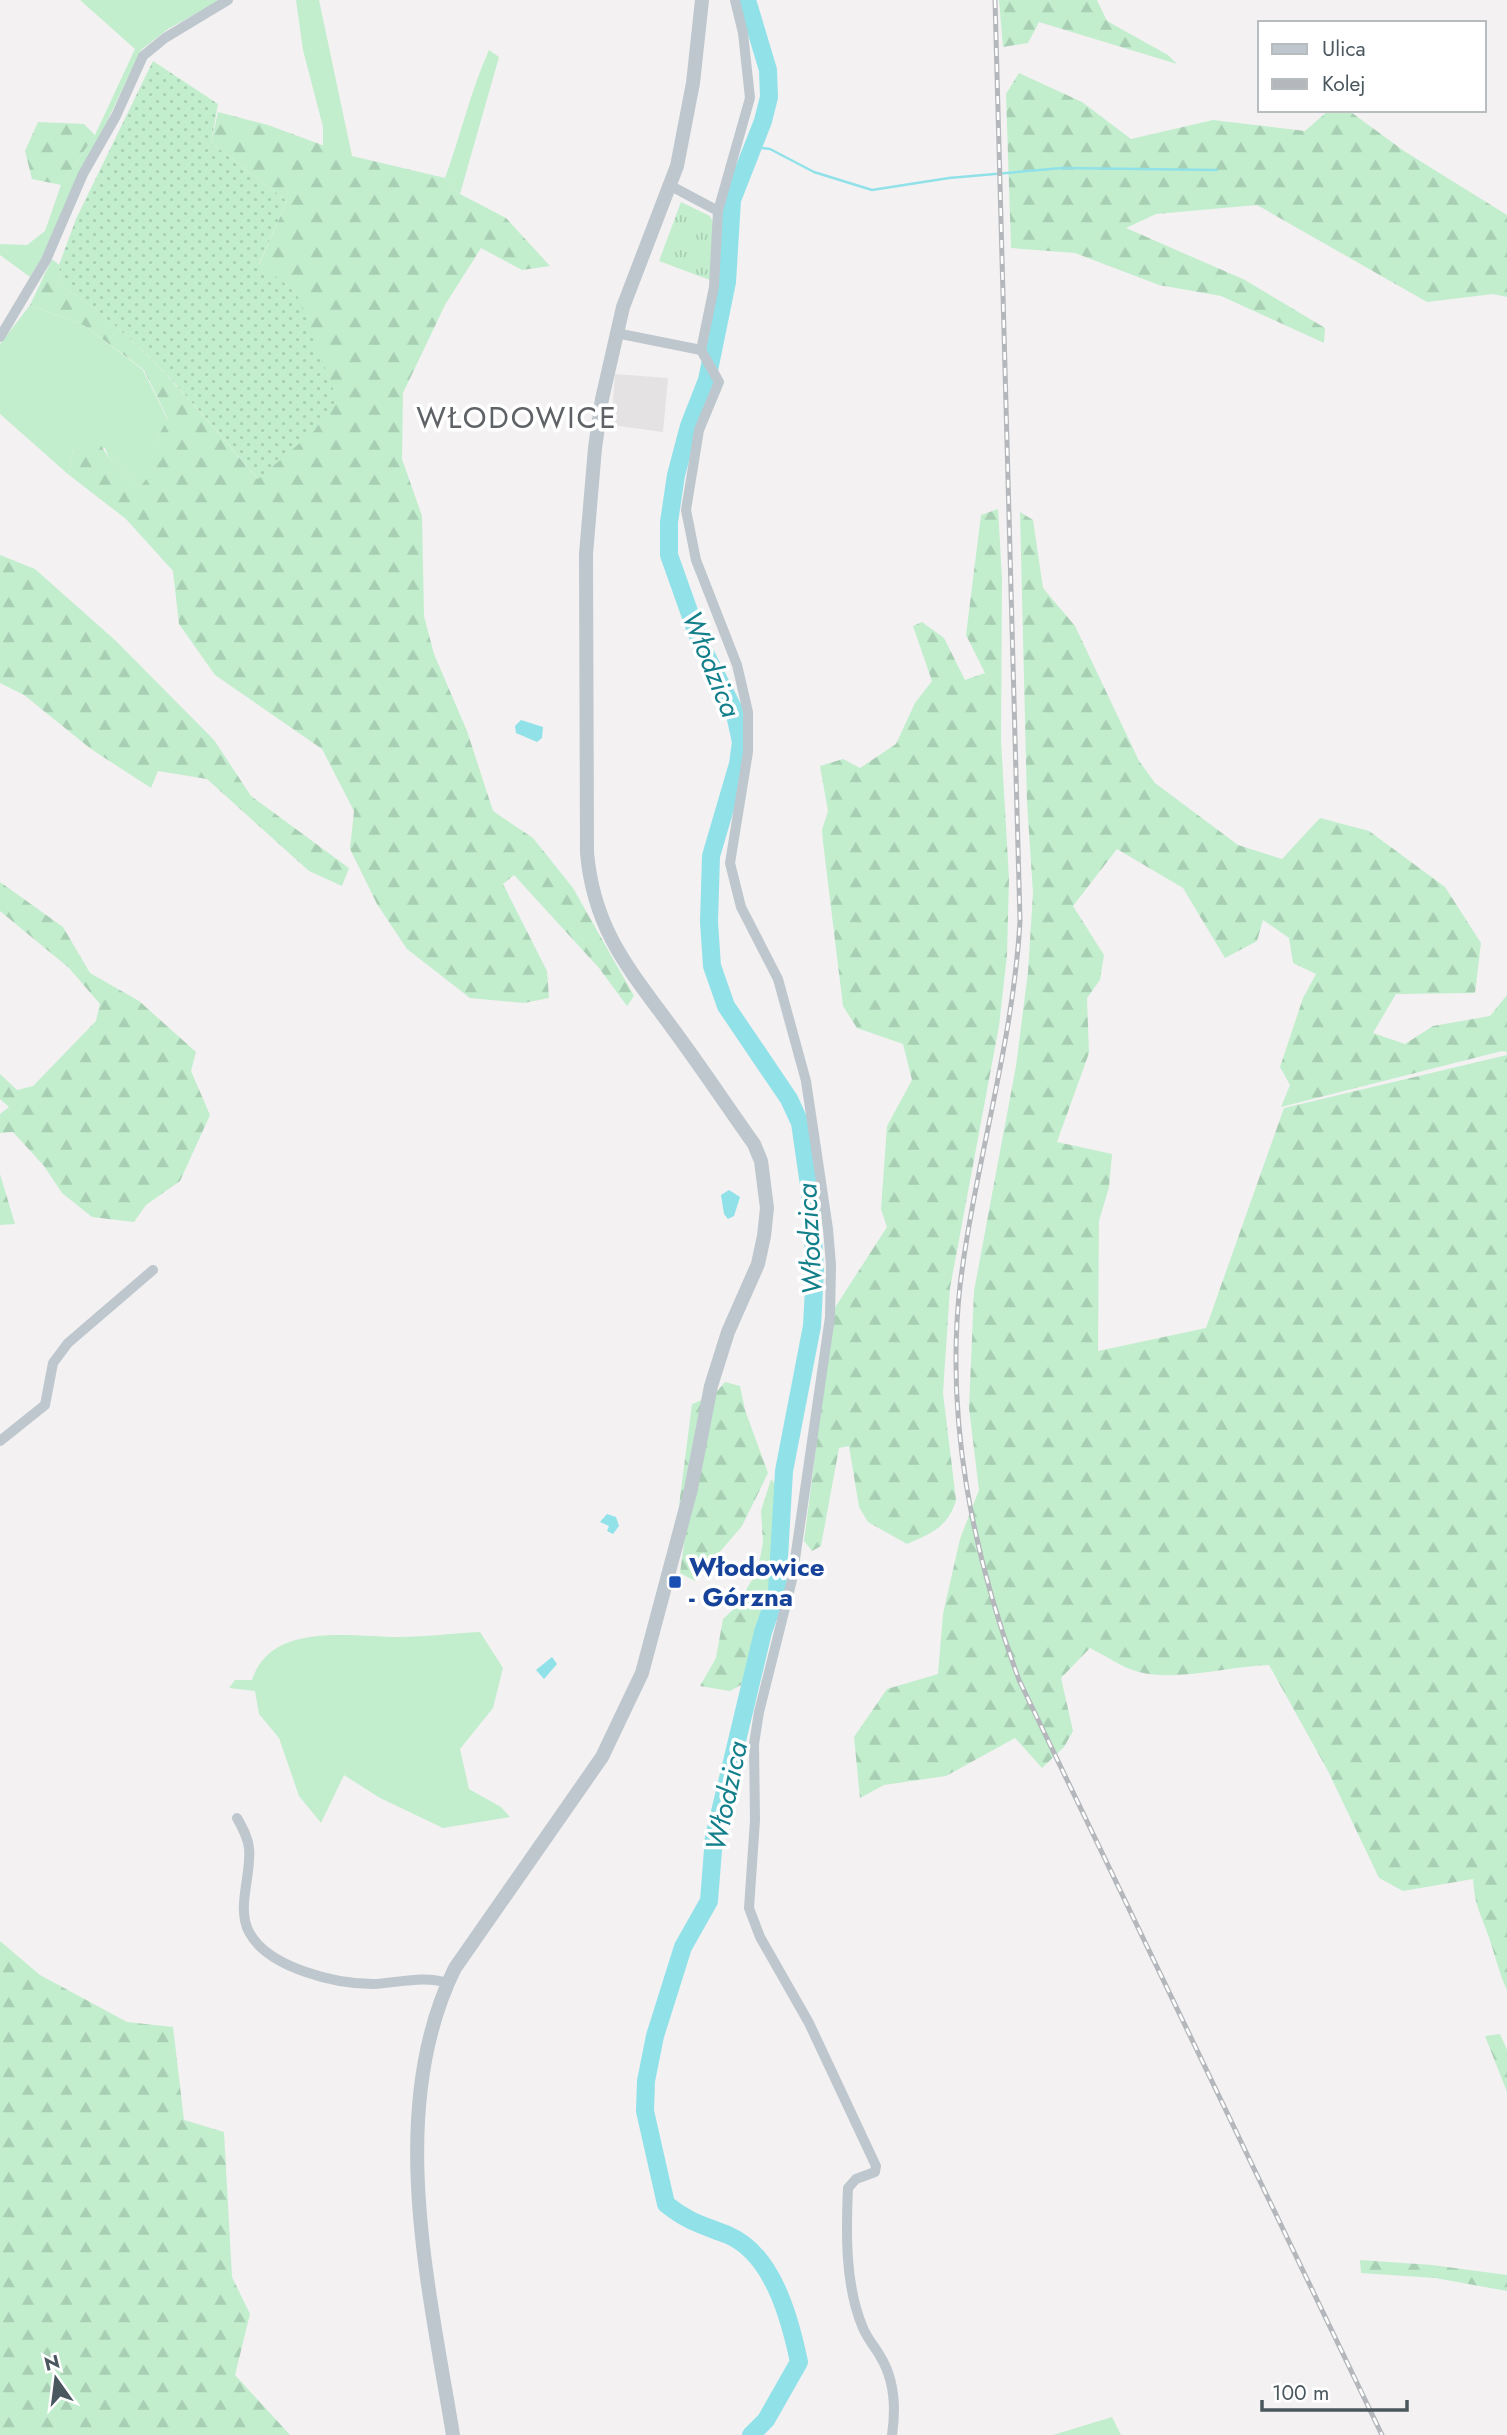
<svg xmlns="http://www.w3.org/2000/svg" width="1507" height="2435" viewBox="0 0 1507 2435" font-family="Jost,sans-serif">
<defs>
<pattern id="forest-firs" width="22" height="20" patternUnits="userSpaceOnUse" patternTransform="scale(1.75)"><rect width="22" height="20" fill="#c2eece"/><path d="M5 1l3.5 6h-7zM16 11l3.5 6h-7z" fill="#a8ceb3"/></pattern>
<pattern id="park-tufts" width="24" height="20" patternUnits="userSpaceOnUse" patternTransform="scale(1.75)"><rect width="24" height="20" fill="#c2eece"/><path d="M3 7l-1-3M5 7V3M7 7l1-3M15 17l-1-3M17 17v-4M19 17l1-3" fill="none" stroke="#a8ceb3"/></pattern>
<pattern id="garden-dots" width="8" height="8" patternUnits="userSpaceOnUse" patternTransform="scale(1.75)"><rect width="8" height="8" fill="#c2eece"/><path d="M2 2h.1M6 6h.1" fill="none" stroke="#a8ceb3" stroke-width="1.8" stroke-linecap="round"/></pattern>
</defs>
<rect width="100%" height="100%" fill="#f3f1f2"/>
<!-- education -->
<path fill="#e4e2e3" d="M615,374L668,378L663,432L611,425Z"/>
<!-- grass -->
<path fill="#c2eece" d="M80,0H221L168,29L141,50L44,254L30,277L0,255V244L27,245L45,231L61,185L95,135L135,49Z
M296,0H319L352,156L323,146V127L303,50Z
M489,50L499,57L460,194L445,178C461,135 470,92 489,50Z
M30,305L85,326L143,370L168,420L157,438L163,459L140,487L109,458L105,448L73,449L69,475L0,414V344Z
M480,1632L503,1668L493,1708L460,1749L469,1789L501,1807L510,1817L443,1828L380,1798L344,1775L321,1823L299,1796L279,1738L259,1714L255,1691L229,1688L235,1680H252C271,1621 351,1637 399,1637C426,1637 453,1633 480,1632Z
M1112,2417L1121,2435H1053Z"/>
<!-- forest -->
<path fill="url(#forest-firs)" d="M999,0H1097L1107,21L1168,55L1177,64L1039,22L1028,43L1003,47Z
M1019,73L1082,102L1131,139L1213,120L1305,131L1329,110H1348L1404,151L1507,215V297L1493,294L1427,302L1257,205L1156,214L1126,228L1245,280L1325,328L1324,343L1221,296L1159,285L1075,253L1011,248L1006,94Z
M218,112L268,125L352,156L445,178L460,194L506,218L550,266L522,270L481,248L445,305L403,393L402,459L422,516L424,616L434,654L467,731L493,811L533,838L573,888L634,996L627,1006L599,968L514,875L503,884L547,971L549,998L524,1003L470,998L407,949L377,904L350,849L354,811L322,749L215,675L179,624L173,571L126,519L69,475L73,449L82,440L98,441L109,458L140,487L162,459L157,438L168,419L144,370L85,326L30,305L52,259L59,265L61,285C139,335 197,409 258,479L296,292L259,265L287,201L211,143Z
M38,122L84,124L95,135L61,185L32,179L25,151Z
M998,509L1002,578L1001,741L1009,878L1007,955L999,1026L950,1288L943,1393L956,1500C949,1526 931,1534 907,1544L868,1522L859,1507L849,1446L839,1448L821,1546L812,1551L804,1541L834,1309L887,1227L881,1209L887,1126L912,1080L903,1044L857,1028L843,1006L823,842L822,830L828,811L820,766L843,759L860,768L896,744L915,703L932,681L913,626L922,622L944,638L965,680L985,673L966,635L981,515Z
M1020,512L1033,520L1043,588L1075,626L1139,761L1155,783L1238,845L1282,859L1320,818L1369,831L1445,887L1481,943L1475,993L1396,994L1373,1033L1405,1044L1433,1026L1490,1016L1507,995V1052L1502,1051L1281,1107L1290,1085L1280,1067L1303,998L1316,974L1293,963L1289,938L1263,920L1257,941L1225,958L1183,888L1117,849L1073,906L1104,955L1100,980L1087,998L1089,1053L1057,1142L1112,1154L1109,1187L1099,1221L1098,1351L1206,1328L1284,1108L1507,1055V1990C1497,1969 1494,1948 1485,1927C1477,1905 1475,1903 1473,1879L1403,1891L1379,1878L1328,1771L1269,1665C1229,1666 1177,1682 1139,1672C1122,1668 1105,1655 1090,1648L1061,1678L1073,1731L1064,1747L1042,1768L1015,1738L946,1776L884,1785L860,1798L854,1737L887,1689L938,1674L943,1614L960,1539L979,1490L969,1408L974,1291L1016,1066L1028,972L1033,893L1027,802Z
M0,555L35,569L116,641L214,740L251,796L349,868L342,886L309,871L207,779L158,771L151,788L91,749L24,695L0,683Z
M0,882L63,927L90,973L139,1001L196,1052L191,1071L210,1115L180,1181L146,1205L134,1222L92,1217L62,1193L44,1166L13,1132L0,1133V1114L9,1107L0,1099V1074L17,1090L33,1086L96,1021L100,1004L69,968L0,911Z
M0,1174L15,1224L0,1225Z
M725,1382L740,1386L745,1410L768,1473L742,1526L695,1581L680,1573L685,1537L679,1506L692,1404L714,1395Z
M771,1479L776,1486L774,1531L778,1610L761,1674L730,1691L700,1686L716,1658L723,1619L737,1606L758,1569L763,1542L761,1511Z
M0,1941L40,1975L127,2022L173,2027L184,2120L224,2132L232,2277L250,2314L235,2375L290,2435H0Z
M1500,2034L1507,2050V2092L1485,2036Z
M1360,2260L1432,2265L1507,2275V2291L1435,2278L1361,2273Z"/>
<!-- park -->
<path fill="url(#park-tufts)" d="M681,202L710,216L714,224L710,280L659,261Z"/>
<!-- garden -->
<path fill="url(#garden-dots)" d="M153,61L218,104L211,143L287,201L259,264L296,292L337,399L314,431L258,479C197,408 140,336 61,285L59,265L76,219Z"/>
<!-- water -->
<path fill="#91e1e9" d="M521,720L543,727L542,738L537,742L516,733L515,726Z
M729,1190L740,1197L734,1216L728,1219L724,1214L721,1195Z
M607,1514L616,1517L619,1526L613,1534L607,1531L609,1526L600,1522Z
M552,1657L557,1664L544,1679L536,1670Z"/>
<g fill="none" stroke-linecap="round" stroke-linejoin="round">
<!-- stream -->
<path stroke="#91e1e9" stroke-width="2.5" d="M753,147L770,149L814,172L872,190L949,178L1062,168L1217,170"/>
<!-- river -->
<path stroke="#91e1e9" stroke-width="18" d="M747,0L768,70L769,97L763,121L732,200L727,282L707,380L689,426L676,475L669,522V555L701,645L734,710L741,742L738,764L711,856L709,922L712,966L726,1006L789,1099L800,1123L810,1192L815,1270L812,1326L784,1471L777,1592L763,1632L714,1837L709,1901L683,1947L655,2036L646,2081L645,2111L666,2204C688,2222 703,2225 728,2235C773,2254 790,2319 799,2362L766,2420L751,2435"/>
<!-- minor -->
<path stroke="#bec7cd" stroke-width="10" d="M671,186L718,211
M616,333L701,350L719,382L699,430L686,510L696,560L737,665L748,712V752L730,863L741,907L778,979L806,1081L828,1229L831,1265L830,1317L792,1580L759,1712L754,1744L755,1820L749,1908L760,1937L809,2023L876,2166L875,2172L856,2179L848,2188C846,2233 845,2286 863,2328C867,2338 875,2347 880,2356C895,2380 896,2408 892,2435
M0,337L46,260L83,174L116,116L143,56L165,38L228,0
M701,350L714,287L718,211L750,98L743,33L735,0
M0,1441L45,1405L53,1363L68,1343L153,1270
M237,1818C242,1827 248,1837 249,1848C252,1874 236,1907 249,1932C268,1968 336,1984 373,1984C397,1983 425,1975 447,1983"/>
<!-- tertiary -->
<path stroke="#bec7cd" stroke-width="14" d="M453,2435C429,2287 385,2109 455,1968L602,1757L642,1673L691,1489L711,1386L728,1332L758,1264L764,1236L767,1208L761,1161L754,1144C727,1106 701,1067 673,1029C629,969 594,930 587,853L586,554L595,448L602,399L623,307L677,166L693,83L702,0"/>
<defs>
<path id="rail" d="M995,0L1020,921C1013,1045 975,1163 960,1286C945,1421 973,1554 1019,1680L1382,2435"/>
</defs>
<!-- rail casing -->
<use href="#rail" stroke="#b4b7bb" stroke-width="5"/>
<!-- rail -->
<use href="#rail" stroke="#fff" stroke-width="2.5" stroke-dasharray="8" stroke-linecap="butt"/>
</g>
<!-- markers -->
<rect fill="#1a4fb4" stroke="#fff" stroke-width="2.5" x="668" y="1575" width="14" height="14" rx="3.5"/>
<g text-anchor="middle" stroke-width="7" stroke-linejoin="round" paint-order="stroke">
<!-- transit labels -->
<g font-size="26" font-weight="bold" fill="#164399" stroke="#fff" text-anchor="start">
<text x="689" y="1576">Włodowice<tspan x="689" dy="30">- Górzna</tspan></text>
</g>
<!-- water labels -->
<g font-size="28" font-style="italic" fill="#127f8a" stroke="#fff">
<text transform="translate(712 664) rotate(68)" y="10">Włodzica</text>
<text transform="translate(809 1239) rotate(-93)" y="10">Włodzica</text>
<text transform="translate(726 1796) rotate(-78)" y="10">Włodzica</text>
</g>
<!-- quarter labels -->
<g font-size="30" letter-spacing="2" fill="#5e6266" stroke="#fff">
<text x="517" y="428">WŁODOWICE</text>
</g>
</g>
<!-- legend -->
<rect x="1258" y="21" width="228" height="91" fill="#ffffff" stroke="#b7bcbf" stroke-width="2"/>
<rect x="1272" y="44" width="35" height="10" fill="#bec7cd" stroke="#b7bcbf" stroke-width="2"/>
<text x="1322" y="56" font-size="21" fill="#4a575e">Ulica</text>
<rect x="1272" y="79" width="35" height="10" fill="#b4b7bb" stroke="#b7bcbf" stroke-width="2"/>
<text x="1322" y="91" font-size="21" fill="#4a575e">Kolej</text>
<!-- north arrow -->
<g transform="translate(56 2379) rotate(346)" stroke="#ffffff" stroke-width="5" paint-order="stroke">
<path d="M0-5L12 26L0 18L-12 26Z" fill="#4a575e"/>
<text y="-10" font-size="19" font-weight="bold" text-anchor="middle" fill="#4a575e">N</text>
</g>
<!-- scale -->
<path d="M1262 2400v10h145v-10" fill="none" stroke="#4a575e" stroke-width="3.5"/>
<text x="1272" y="2400" font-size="21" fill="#4a575e" stroke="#ffffff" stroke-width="5" paint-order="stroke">100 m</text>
</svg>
